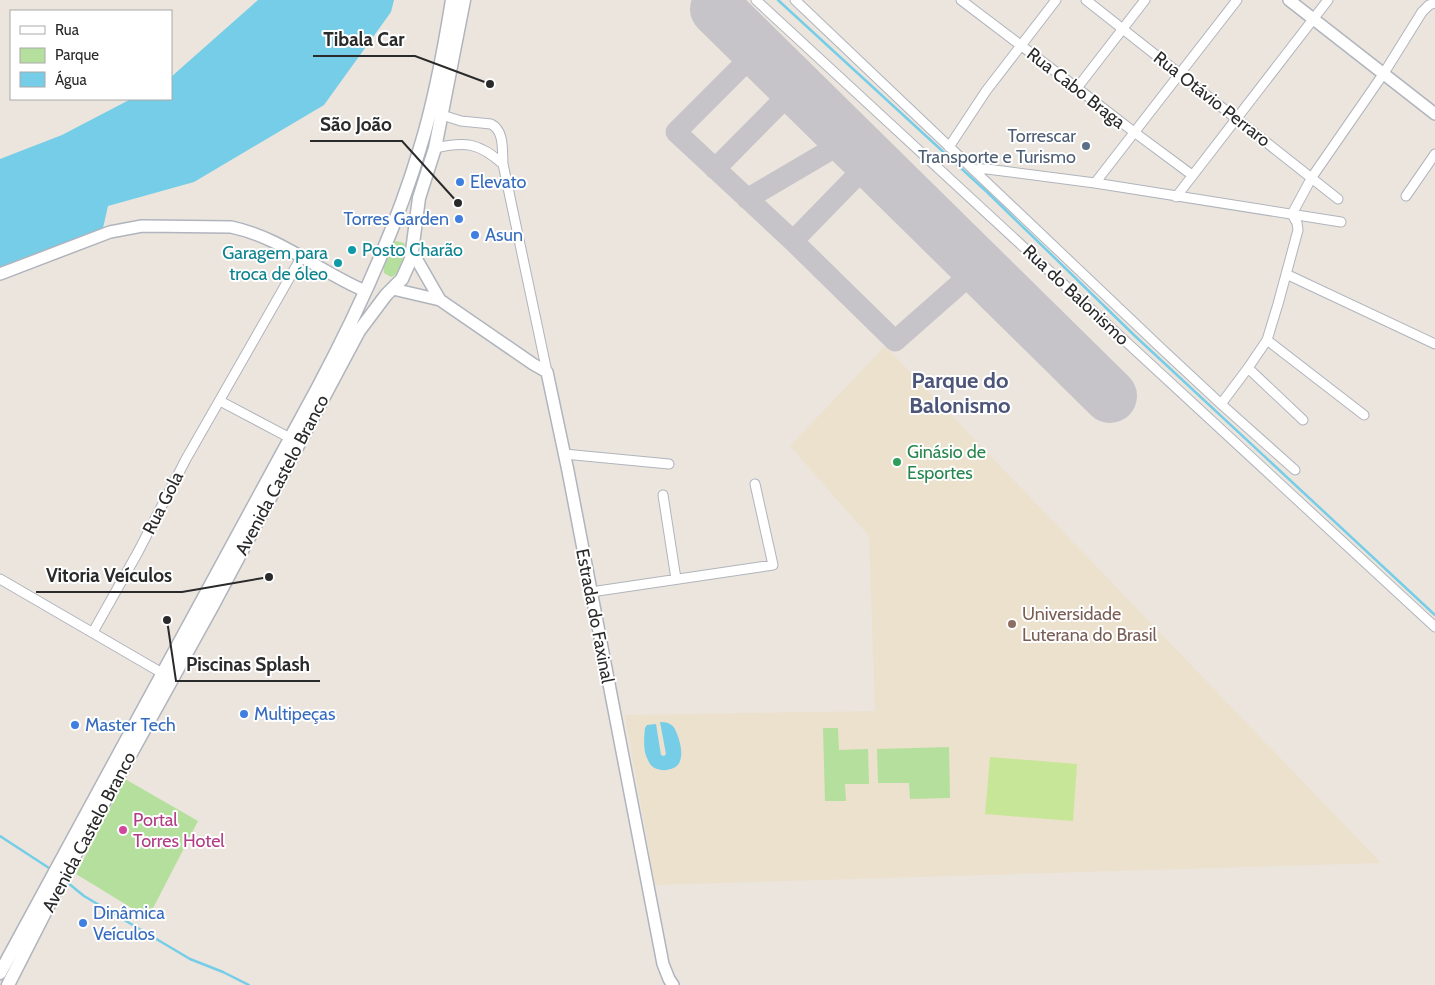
<svg xmlns="http://www.w3.org/2000/svg" width="1435" height="985" viewBox="0 0 1435 985" font-family="Cabin,sans-serif">
<rect width="100%" height="100%" fill="#ebe5dd"/>
<!-- education -->
<path fill="#ece1cd" d="M885,346L1381,863L655,885L625,715L875,711L869,536L790,446Z"/>
<!-- green -->
<path fill="#b5df9c" d="M396,241L404,243L407,249C404,258 401,274 391,277L384,273C382,264 388,247 396,241Z
M823,728H838L839,750L868,749L869,784H845L846,801H825Z
M949,747L950,798L910,799L909,783H878L877,749Z
M125,779L198,821L148,918L76,874Z"/>
<!-- pitch -->
<path fill="#c8e698" d="M990,757L1077,764L1073,821L985,814Z"/>
<!-- water -->
<path fill="#75cde8" d="M258,0H394L391,12L324,105L194,182L108,206L103,228L0,267V159L62,135L131,99H171V77Z
M660,722C670,722 674,725 677,734C680,741 683,753 680,761C678,769 665,772 657,769C652,768 649,763 647,758C643,750 644,737 645,728L647,725L656,724L661,755L664,756L666,754Z"/>
<g fill="none" stroke-linecap="round" stroke-linejoin="round">
<!-- stream -->
<path stroke="#75cde8" stroke-width="2.5" d="M778,0L987,192L1134,335L1435,615
M0,836L49,868
M68,883L84,896L190,959L223,972L249,985"/>
<!-- taxiway -->
<path stroke="#c6c4c8" stroke-width="21" d="M758,50L676,132L793,241L895,341L979,267
M715,169L796,87
M747,199L849,139
M793,241L871,161"/>
<!-- runway -->
<path stroke="#c6c4c8" stroke-width="54" d="M717,9L1110,396"/>
<defs>
<path id="minor" d="M756,0L1435,627
M795,0L1163,350L1221,404L1295,470
M961,0L1077,88L1134,132L1192,175
M1086,0L1338,199
M1077,88L1145,0
M442,115L461,121L491,124C505,131 502,152 503,164L547,372
M949,147L986,91L1056,0
M435,148C466,141 479,143 503,164
M973,169H987L1095,183L1341,222
M1095,183L1237,0
M1406,196L1435,154
M1176,197L1328,0
M1292,214L1312,177L1384,73L1422,12L1429,5L1435,3
M1286,274L1435,344
M1267,340L1364,415
M1248,368L1303,420
M220,401L290,438
M1221,404L1248,368L1267,340L1278,304L1298,230L1297,223L1292,214
M564,454L669,464
M663,495L676,579
M0,579L162,673
M591,592L773,565L755,484
M93,632L138,552L186,459L302,256"/>
<path id="tertiary" d="M1289,0L1435,114
M413,253L440,300
M0,274L110,232L142,226L231,227C280,237 320,272 365,291
M393,289L440,300L533,364L547,372L568,471L663,964L669,979L673,985"/>
<path id="secondary" d="M0,973L317,389C358,312 395,232 420,148C435,100 444,50 452,0
M8,985L65,873L213,605L359,331L386,295L402,279L411,259L419,198L435,148L464,0"/>
</defs>
<!-- minor casing -->
<use href="#minor" stroke="#b0b4bd" stroke-width="11"/>
<!-- tertiary casing -->
<use href="#tertiary" stroke="#b0b4bd" stroke-width="14"/>
<!-- secondary casing -->
<use href="#secondary" stroke="#b0b4bd" stroke-width="15"/>
<!-- minor -->
<use href="#minor" stroke="#fff" stroke-width="9"/>
<!-- tertiary -->
<use href="#tertiary" stroke="#fff" stroke-width="11"/>
<!-- secondary -->
<use href="#secondary" stroke="#fff" stroke-width="12"/>
</g>
<!-- markers -->
<circle fill="#5c6f8a" stroke="#fff" stroke-width="2" cx="1086" cy="146" r="5"/>
<g fill="#3f7fe0" stroke="#fff" stroke-width="2">
<circle cx="460" cy="182" r="5"/>
<circle cx="459" cy="219" r="5"/>
<circle cx="475" cy="235" r="5"/>
<circle cx="244" cy="714" r="5"/>
<circle cx="75" cy="725" r="5"/>
<circle cx="83" cy="923" r="5"/>
</g>
<g fill="#0f9aa8" stroke="#fff" stroke-width="2">
<circle cx="352" cy="250" r="5"/>
<circle cx="338" cy="263" r="5"/>
</g>
<circle fill="#2e9e5b" stroke="#fff" stroke-width="2" cx="897" cy="462" r="5"/>
<circle fill="#8d6e63" stroke="#fff" stroke-width="2" cx="1012" cy="624" r="5"/>
<circle fill="#d1479c" stroke="#fff" stroke-width="2" cx="123" cy="830" r="5"/>
<g text-anchor="middle" stroke-width="4" stroke-linejoin="round" paint-order="stroke">
<!-- street labels -->
<g font-size="18" fill="#2a2a2a" stroke="#fff">
<text transform="translate(1076 88) rotate(38)" y="6">Rua Cabo Braga</text>
<text transform="translate(1212 99) rotate(38)" y="6">Rua Otávio Perraro</text>
<text transform="translate(1076 295) rotate(43)" y="6">Rua do Balonismo</text>
<text transform="translate(282 475) rotate(-62)" y="6">Avenida Castelo Branco</text>
<text transform="translate(163 503) rotate(-63)" y="6">Rua Gola</text>
<text transform="translate(595 616) rotate(79)" y="6">Estrada do Faxinal</text>
<text transform="translate(89 832) rotate(-62)" y="6">Avenida Castelo Branco</text>
</g>
<!-- service labels -->
<g font-size="18" fill="#4e5e75" stroke="#fff" text-anchor="end">
<text x="1076" y="142">Torrescar<tspan x="1076" dy="21">Transporte e Turismo</tspan></text>
</g>
<!-- shop labels -->
<g font-size="18" fill="#366cbe" stroke="#fff" text-anchor="start">
<text x="470" y="188">Elevato</text>
<text x="449" y="225" text-anchor="end">Torres Garden</text>
<text x="485" y="241">Asun</text>
<text x="254" y="720">Multipeças</text>
<text x="85" y="731">Master Tech</text>
<text x="93" y="919">Dinâmica<tspan x="93" dy="21">Veículos</tspan></text>
</g>
<!-- culture labels -->
<g font-size="18" fill="#0d838f" stroke="#fff" text-anchor="start">
<text x="362" y="256">Posto Charão</text>
<text x="328" y="259" text-anchor="end">Garagem para<tspan x="328" dy="21">troca de óleo</tspan></text>
</g>
<!-- leisure labels -->
<g font-size="18" fill="#27864d" stroke="#fff" text-anchor="start">
<text x="907" y="458">Ginásio de<tspan x="907" dy="21">Esportes</tspan></text>
</g>
<!-- education labels -->
<g font-size="18" fill="#785e54" stroke="#fff" text-anchor="start">
<text x="1022" y="620">Universidade<tspan x="1022" dy="21">Luterana do Brasil</tspan></text>
</g>
<!-- hotel labels -->
<g font-size="18" fill="#b23c85" stroke="#fff" text-anchor="start">
<text x="133" y="826">Portal<tspan x="133" dy="21">Torres Hotel</tspan></text>
</g>
<!-- district labels -->
<g font-size="22" font-weight="bold" fill="#4d5679" stroke="#fff">
<text x="960" y="388">Parque do<tspan x="960" dy="25">Balonismo</tspan></text>
</g>
</g>
<!-- callouts -->
<path fill="none" stroke="#2a2a2a" stroke-width="2" d="M490 84L415 56H313M458 203L402 141H310M269 577L182 592H36M167 620L176 681H320"/>
<g fill="#2a2a2a" stroke="#fff" stroke-width="2">
<circle cx="490" cy="84" r="5"/>
<circle cx="458" cy="203" r="5"/>
<circle cx="269" cy="577" r="5"/>
<circle cx="167" cy="620" r="5"/>
</g>
<g font-size="19" text-anchor="middle" font-weight="bold" fill="#2a2a2a" stroke="#fff" stroke-width="4" stroke-linejoin="round" paint-order="stroke">
<text x="364" y="46">Tibala Car</text>
<text x="356" y="131">São João</text>
<text x="109" y="582">Vitoria Veículos</text>
<text x="248" y="671">Piscinas Splash</text>
</g>
<!-- legend -->
<rect x="10" y="10" width="162" height="90" fill="#ffffff" stroke="#aaaaaa"/>
<rect x="20" y="26" width="25" height="8" fill="#ffffff" stroke="#aaaaaa"/>
<text x="55" y="35" font-size="15" fill="#2a2a2a">Rua</text>
<rect x="20" y="48" width="25" height="15" fill="#b5df9c" stroke="#aaaaaa"/>
<text x="55" y="60" font-size="15" fill="#2a2a2a">Parque</text>
<rect x="20" y="72" width="25" height="15" fill="#75cde8" stroke="#aaaaaa"/>
<text x="55" y="85" font-size="15" fill="#2a2a2a">Água</text>
</svg>
